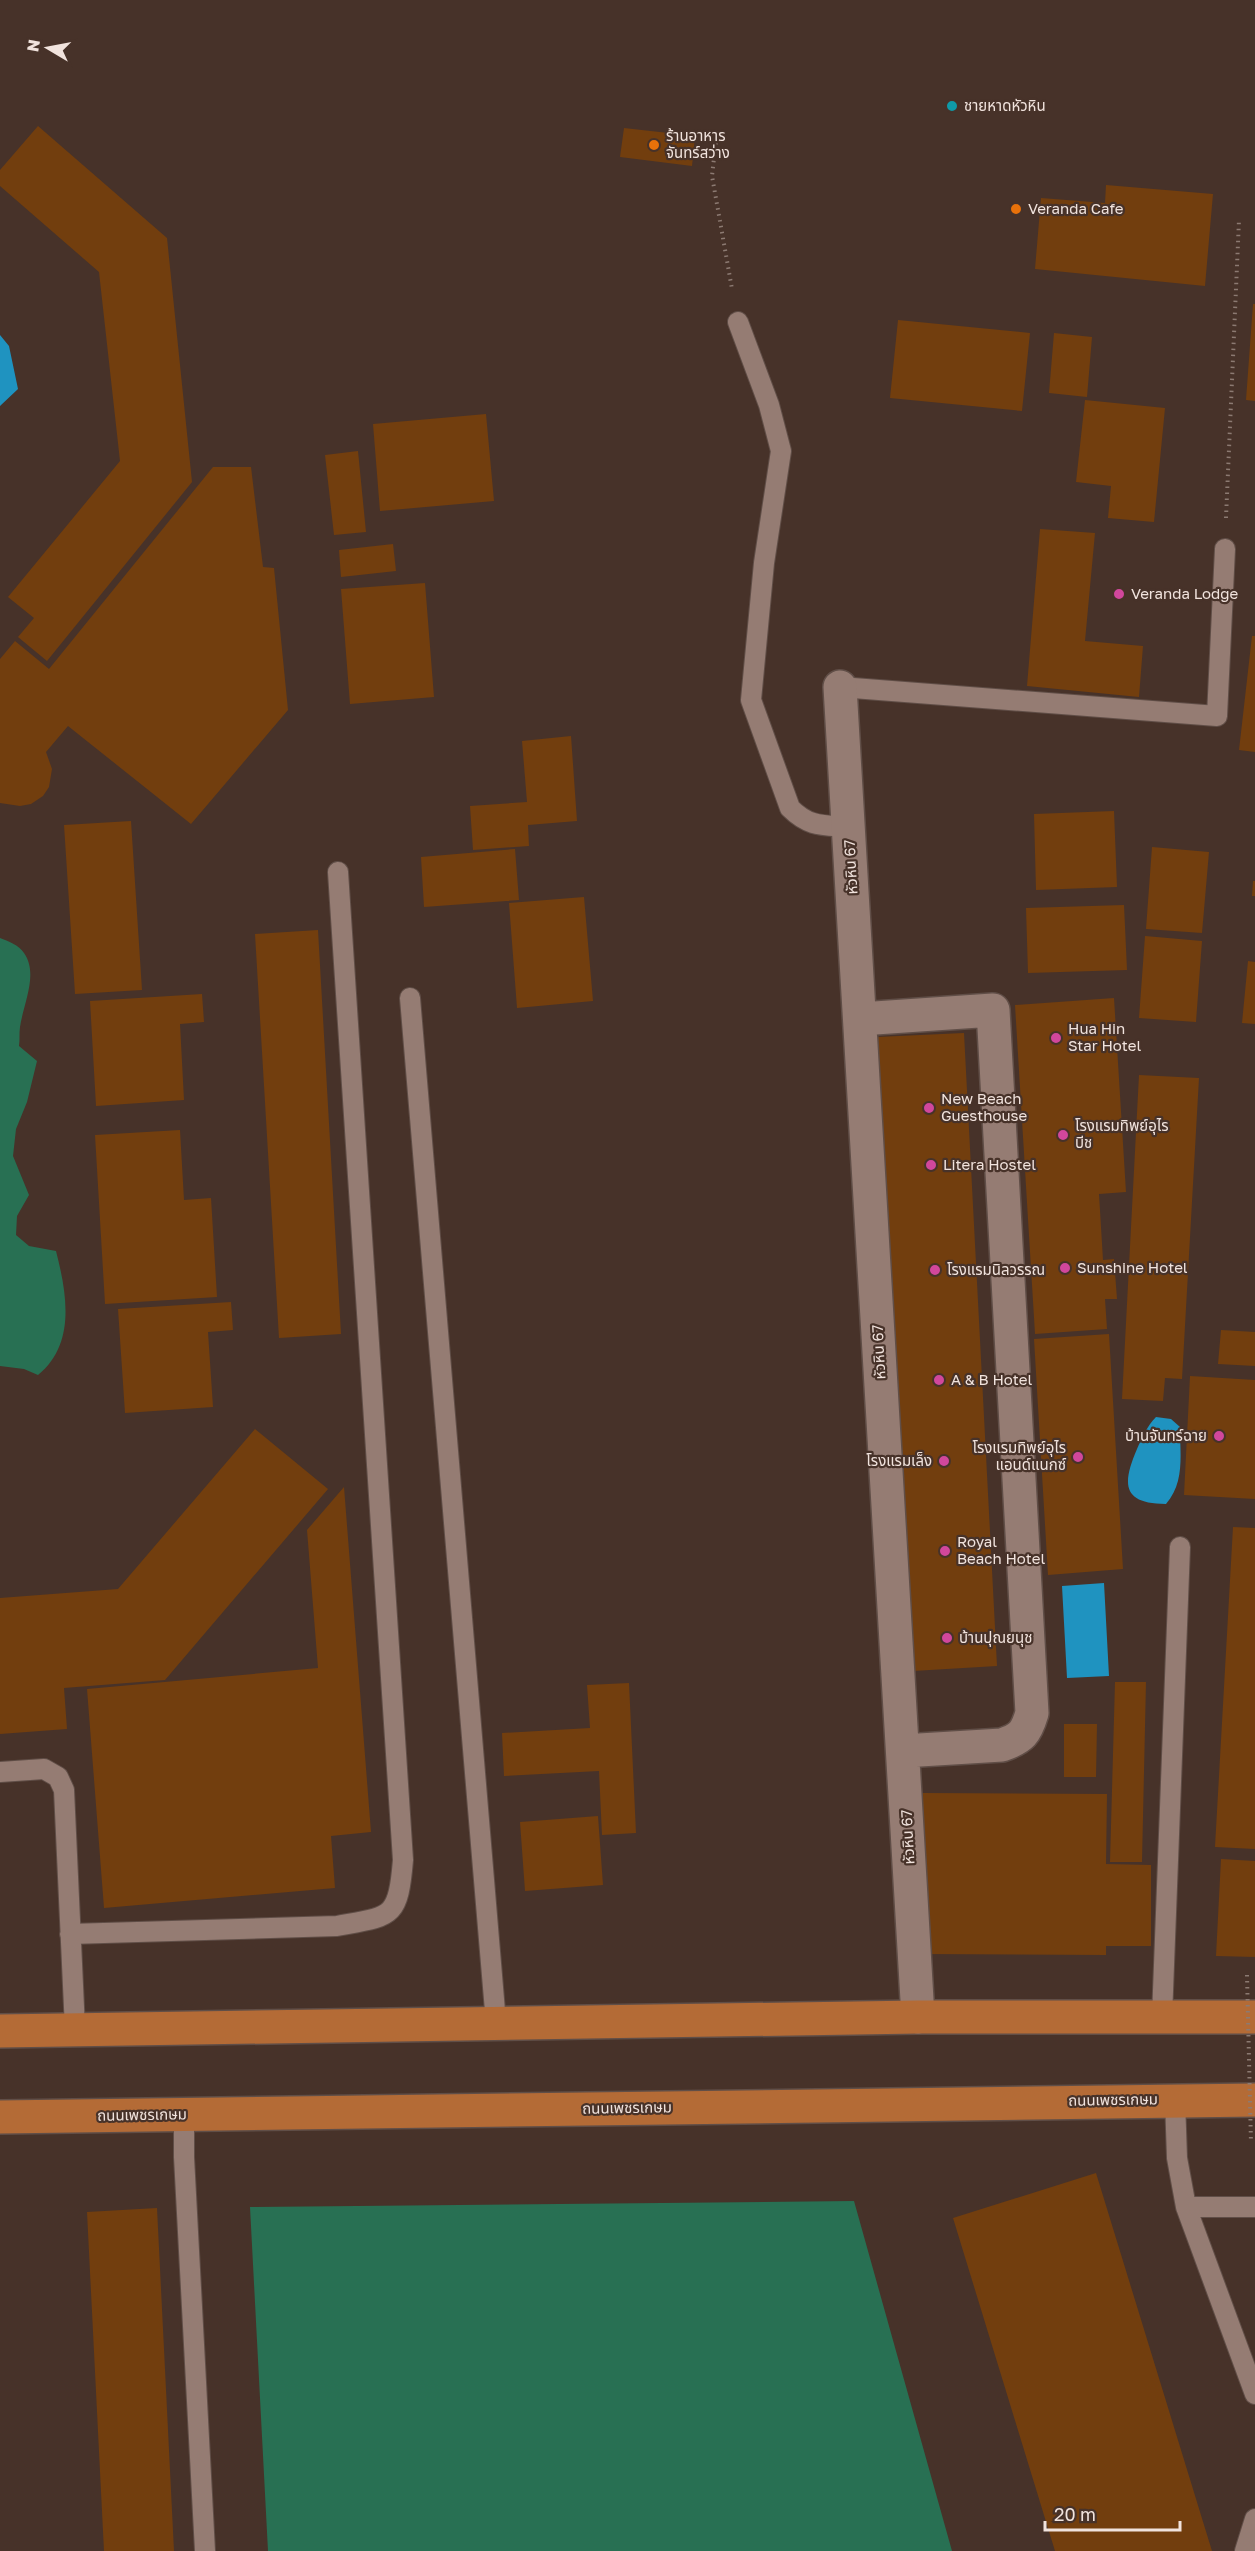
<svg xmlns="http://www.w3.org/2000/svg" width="1255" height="2551" viewBox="0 0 1255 2551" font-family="'Golos Text','Noto Sans Thai',sans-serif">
<rect width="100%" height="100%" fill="#473229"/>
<!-- green -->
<path fill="#287053" d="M0,938C8,941 19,945 24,953C39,974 23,1005 20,1027C19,1033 20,1040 19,1046L37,1061L27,1102L16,1129L13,1156L29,1195L17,1216L16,1235L29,1246L56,1251C67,1294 76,1344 38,1375L24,1369L0,1366Z
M854,2201L952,2551H268L250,2207Z"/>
<!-- water -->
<path fill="#1f93c0" d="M0,335L9,346L18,389L0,406Z
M1156,1417L1171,1419L1180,1427C1180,1455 1185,1482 1166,1504C1122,1504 1122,1484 1137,1449C1142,1438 1147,1426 1156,1417Z
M1104,1583L1109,1676L1067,1678L1062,1586Z"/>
<!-- building -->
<path fill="#723e0e" d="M38,126L167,238L192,482L47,661L18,637L34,618L8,597L120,461L99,272L0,186V170Z
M624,128L695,136L692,166L620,157Z
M1106,185L1213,194L1205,286L1035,269L1041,198L1105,203Z
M1253,304H1255V401L1246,400Z
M898,320L1030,333L1022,411L890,398Z
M1054,333L1092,337L1087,397L1049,393Z
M1085,400L1165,408L1154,522L1108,518L1111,486L1076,482Z
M486,414L494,501L380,511L373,424Z
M358,451L366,532L334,535L325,455Z
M213,467H251L263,567L274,568L288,710L191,824L68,726L46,752L52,769L49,787L43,796L31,804L20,806L0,803V659L15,641L49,669Z
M1040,529L1095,533L1085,641L1143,646L1139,697L1027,686Z
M393,544L396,571L341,577L339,550Z
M425,583L434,697L350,704L341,589Z
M1252,636H1255V752L1239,750Z
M571,736L577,821L528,825L529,846L473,850L470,806L527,802L522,741Z
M1114,811L1117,887L1036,890L1034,814Z
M131,821L142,990L75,994L64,825Z
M1152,847L1209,852L1202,933L1146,929Z
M515,849L519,900L424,907L421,857Z
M1253,881H1255V896H1252Z
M584,897L593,1001L517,1008L509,903Z
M1124,905L1127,970L1028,973L1026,908Z
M318,930L341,1334L279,1338L255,934Z
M1145,936L1202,941L1196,1022L1139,1018Z
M1248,961L1255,962V1024L1242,1023Z
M202,994L204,1022L180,1024L184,1100L96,1106L90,1001Z
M1114,998L1126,1192L1099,1194L1103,1260L1114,1259L1117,1299H1105L1107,1329L1035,1334L1015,1005Z
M964,1033L997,1666L913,1671L877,1037Z
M1139,1075L1199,1078L1182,1379L1165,1378L1163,1401L1122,1399Z
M180,1130L184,1200L211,1198L217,1297L105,1304L95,1135Z
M231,1302L233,1330L208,1332L213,1407L125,1413L118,1309Z
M1221,1330L1255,1332V1366L1218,1364Z
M1109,1334L1123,1569L1048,1575L1034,1339Z
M1190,1376L1255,1380V1499L1184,1495Z
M255,1429L328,1489L165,1680L64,1688L67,1729L0,1734V1598L118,1589Z
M344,1487L371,1832L331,1836L335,1888L104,1908L87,1689L318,1668L307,1530Z
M1233,1527L1255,1528V1849L1215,1847Z
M1115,1682H1146L1142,1862H1110Z
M629,1683L636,1833L602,1835L599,1771L504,1776L502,1733L590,1728L587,1685Z
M1064,1724H1097L1096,1777H1064Z
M921,1793L1107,1794L1106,1864L1151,1865V1946H1106V1955L920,1954Z
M598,1816L603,1885L525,1891L520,1822Z
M1221,1859L1255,1861V1957L1216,1956Z
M1096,2173L1212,2551H1055L953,2218Z
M157,2208L174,2551H104L87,2212Z"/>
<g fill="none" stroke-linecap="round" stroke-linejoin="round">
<defs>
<path id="lane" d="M738,322L769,405L781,451L764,563L751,700L790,808C809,827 822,825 848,827
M840,687L1217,716L1225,549
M410,998L496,2023
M0,1772L44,1769L58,1777L64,1790L75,2029
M70,1934L337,1926C392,1916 398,1919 403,1860L338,872
M1162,2017L1180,1547
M1175,2100L1177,2158L1186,2207L1255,2394
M184,2115V2157L205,2551
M1186,2207H1255
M1245,2551L1255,2519"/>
<path id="street" d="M840,687L918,2017
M860,1019L993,1010L1032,1713C1026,1733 1022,1738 1002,1745L903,1751"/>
<path id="primary" d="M0,2031L918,2017H1255
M0,2117L1255,2100"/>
</defs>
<!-- lane casing -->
<use href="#lane" stroke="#604e47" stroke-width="22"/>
<!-- street casing -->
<use href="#street" stroke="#604e47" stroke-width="36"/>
<!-- primary casing -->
<use href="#primary" stroke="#604e47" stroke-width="36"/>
<!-- path -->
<path stroke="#8c7a72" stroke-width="4" stroke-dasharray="1.5 4.5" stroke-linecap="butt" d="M717,131L712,176L732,289
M1226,518L1239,220"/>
<!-- lane -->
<use href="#lane" stroke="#957c73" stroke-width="20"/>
<!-- street -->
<use href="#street" stroke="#957c73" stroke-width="33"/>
<!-- primary -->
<use href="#primary" stroke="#b46b36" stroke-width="33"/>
<!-- path-bridge -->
<path stroke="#8c7a72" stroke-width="4" stroke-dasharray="1.5 4.5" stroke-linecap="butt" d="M1247,1975L1251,2143"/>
</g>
<!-- markers -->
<circle fill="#0f9aa8" stroke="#473229" stroke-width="2" cx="952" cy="106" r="6"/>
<g fill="#e8710a" stroke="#473229" stroke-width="2">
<circle cx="654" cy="145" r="6"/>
<circle cx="1016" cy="209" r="6"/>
</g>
<g fill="#d1479c" stroke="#473229" stroke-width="2">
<circle cx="1119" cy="594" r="6"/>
<circle cx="1056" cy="1038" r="6"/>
<circle cx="929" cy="1108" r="6"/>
<circle cx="1063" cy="1135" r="6"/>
<circle cx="931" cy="1165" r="6"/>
<circle cx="1065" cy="1268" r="6"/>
<circle cx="935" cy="1270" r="6"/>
<circle cx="939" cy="1380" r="6"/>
<circle cx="1219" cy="1436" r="6"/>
<circle cx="1078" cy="1457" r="6"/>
<circle cx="944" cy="1461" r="6"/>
<circle cx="945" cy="1551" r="6"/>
<circle cx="947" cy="1638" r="6"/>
</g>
<g text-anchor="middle" stroke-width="4.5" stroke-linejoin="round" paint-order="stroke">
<!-- poi labels -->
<g font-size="15" fill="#f1e3dd" stroke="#473229" text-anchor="start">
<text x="964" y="111">ชายหาดหัวหิน</text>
<text x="666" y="141">ร้านอาหาร<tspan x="666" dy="17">จันทร์สว่าง</tspan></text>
<text x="1028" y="214">Veranda Cafe</text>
<text x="1131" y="599">Veranda Lodge</text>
<text x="1068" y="1034">Hua Hin<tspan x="1068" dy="17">Star Hotel</tspan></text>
<text x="941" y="1104">New Beach<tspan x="941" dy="17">Guesthouse</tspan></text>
<text x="1075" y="1131">โรงแรมทิพย์อุไร<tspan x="1075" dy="17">บีช</tspan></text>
<text x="943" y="1170">Litera Hostel</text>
<text x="1077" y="1273">Sunshine Hotel</text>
<text x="947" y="1275">โรงแรมนิลวรรณ</text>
<text x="951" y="1385">A &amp; B Hotel</text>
<text x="1207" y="1441" text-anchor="end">บ้านจันทร์ฉาย</text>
<text x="1066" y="1453" text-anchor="end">โรงแรมทิพย์อุไร<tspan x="1066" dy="17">แอนด์แนกซ์</tspan></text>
<text x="932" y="1466" text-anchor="end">โรงแรมเล็ง</text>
<text x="957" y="1547">Royal<tspan x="957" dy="17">Beach Hotel</tspan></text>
<text x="959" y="1643">บ้านปุณยนุช</text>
</g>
<!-- street labels -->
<g font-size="15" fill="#f1e3dd" stroke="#473229">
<text transform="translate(851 867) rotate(-93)" y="5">หัวหิน 67</text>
<text transform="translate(879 1352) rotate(-93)" y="5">หัวหิน 67</text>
<text transform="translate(908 1837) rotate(-93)" y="5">หัวหิน 67</text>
<text transform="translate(1113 2100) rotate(-1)" y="5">ถนนเพชรเกษม</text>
<text transform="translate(627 2108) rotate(-1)" y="5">ถนนเพชรเกษม</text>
<text transform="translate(142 2115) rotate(-1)" y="5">ถนนเพชรเกษม</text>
</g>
</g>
<!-- north arrow -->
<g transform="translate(48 48) rotate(280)" stroke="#473229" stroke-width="4.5" paint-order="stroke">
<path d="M0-4.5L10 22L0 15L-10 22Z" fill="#f1e3dd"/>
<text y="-9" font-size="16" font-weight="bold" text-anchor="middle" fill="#f1e3dd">N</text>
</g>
<!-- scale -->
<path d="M1045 2521v9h135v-9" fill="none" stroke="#f1e3dd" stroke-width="3"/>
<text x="1054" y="2521" font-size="18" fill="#f1e3dd" stroke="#473229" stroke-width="4.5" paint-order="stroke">20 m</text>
</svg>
